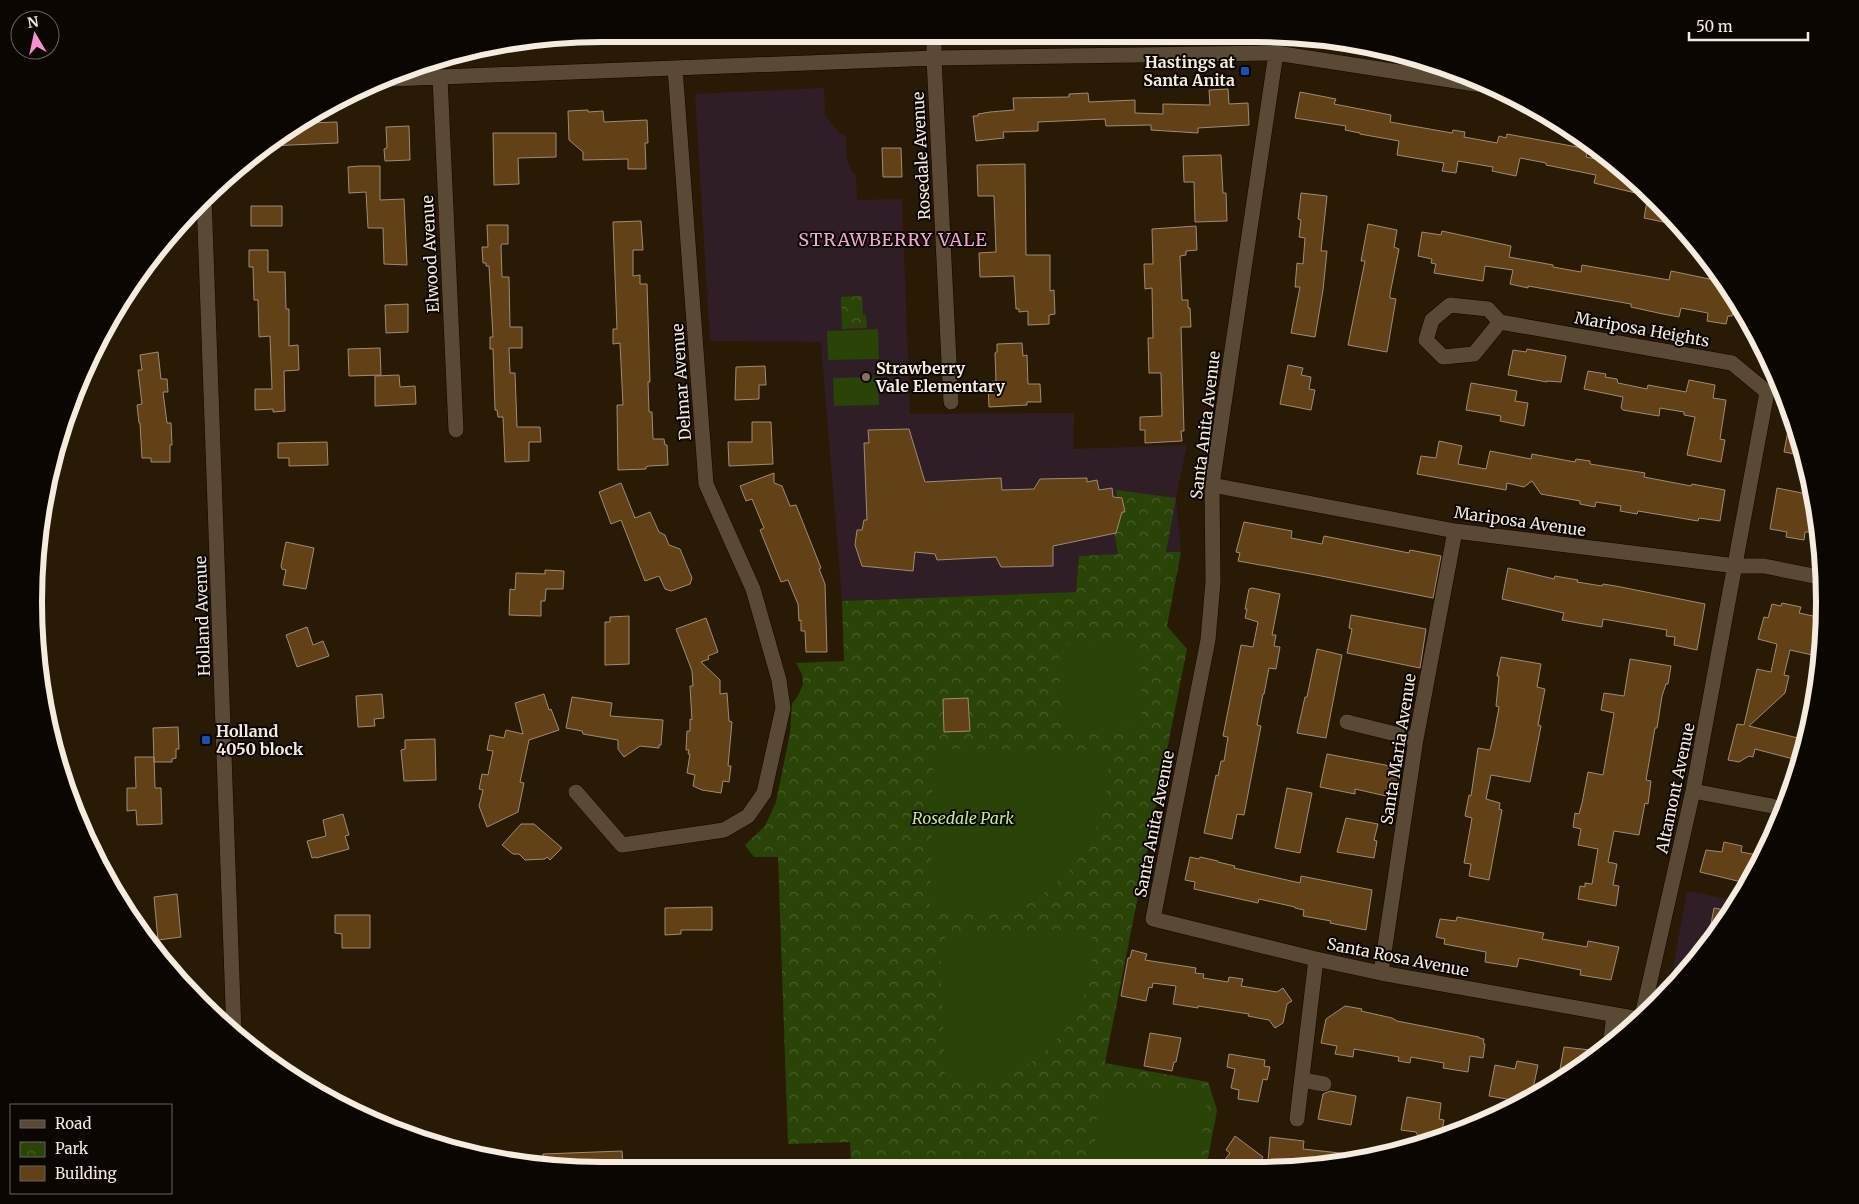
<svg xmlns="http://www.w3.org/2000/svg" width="1859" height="1204" viewBox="0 0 1859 1204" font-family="Merriweather,serif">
<defs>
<pattern id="park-crowns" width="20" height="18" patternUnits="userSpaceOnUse" patternTransform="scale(1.25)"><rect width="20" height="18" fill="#2a4307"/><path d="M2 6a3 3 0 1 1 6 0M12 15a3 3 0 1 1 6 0" fill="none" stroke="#4a5e2b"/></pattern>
</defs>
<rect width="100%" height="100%" fill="#291a06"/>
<!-- education -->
<path fill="#301e26" d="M824,88L825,116L840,133L846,136V156L852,172L856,175L857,200L902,199L910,414L1074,413L1073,449L1187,445L1176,498L1181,552L1079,556L1076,592L842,601L821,342L710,341L695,94Z
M1687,891L1739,901L1684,976L1669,991Z"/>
<!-- park -->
<path fill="url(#park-crowns)" d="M862,296L863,315H866L867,328L842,329L841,297Z
M1116,490L1176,498L1166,552H1181L1167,626L1187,649L1105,1063L1208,1082L1217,1110L1206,1169L851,1167L850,1142L788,1144L778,857H754L745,845L765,826L776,802L790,733L792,704L798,696L803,684L802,674L796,663L844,661L842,601L1076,592L1079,556L1118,554L1112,519L1121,517Z"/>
<!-- pitch -->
<path fill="#2a4307" d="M878,329L879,359L828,360L827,331Z
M878,377L879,405L834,406L833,378Z
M1140,643L1142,727L1061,729L1059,645Z
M949,749L1109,750C1109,809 1095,854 1047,891C1037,898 1026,907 1014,910C988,917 957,913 930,913L933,764Z
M1091,929C1092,943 1093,957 1091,971C1083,1018 1045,1064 999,1077C981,1082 963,1081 945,1080L940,943L950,933Z
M1099,1089L1197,1093L1207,1107L1196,1169L1093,1168Z"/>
<!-- building -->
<path fill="#614115" stroke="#9f8c75" d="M1228,89L1229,104L1248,103L1249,125L1198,128V133L1151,130V125L1106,126L1105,119L1038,122V131L1003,132L1004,138L976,141L973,116H978V114L990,112L1014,110L1013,98L1069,97V94L1088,93L1089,102L1135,100V113L1163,114V104L1210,105L1209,90Z
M1300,92L1336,99L1334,104L1391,115L1390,122L1452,133L1453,130L1465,132L1464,137L1497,143L1499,136L1506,138L1507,134L1588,149L1586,157L1614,163L1631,175L1678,225L1644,218L1648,196L1594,183L1596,175L1546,165V163L1520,158L1516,176L1492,171L1493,167L1458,161L1456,173L1442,171L1444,163L1397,155L1399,141L1360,134V133L1345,130L1346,126L1295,118Z
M588,110V112L603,111L604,122L647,120L648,143H645L646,169H628V159L583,160V152L569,140L568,111Z
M307,119V123L337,122L338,143L267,146L286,130Z
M409,126L410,160L385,161L384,149L387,148L386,127Z
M493,133H556V157L518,158L519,184L494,185Z
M882,148H901L902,177H883Z
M1221,155L1223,193H1226L1227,221L1195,222L1194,182H1184L1183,156Z
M1025,164L1026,255H1050V291L1054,290L1055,314L1049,315V324L1028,325V311L1019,312V309H1016L1014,276L980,277L979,253L996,252L994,196H978L977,165Z
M360,166H380V200L404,199L407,265L384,264L383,228H368L366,192L349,193L348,167Z
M1301,193L1327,196L1321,251H1327L1323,290L1315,337L1291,333L1300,287H1295L1297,263L1303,264L1305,238L1299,237L1301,220L1298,219Z
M251,206H282V226H251Z
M641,221L643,250H633V276L640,275V284H647L650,382H648L649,412H652L653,439H664L665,445H667L668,465L649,466L646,467V469L618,470L617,405H623L620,343L613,344V329H617L613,222Z
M1368,224L1397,230L1394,247L1399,249L1390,294V298L1396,299L1387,352L1348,345L1365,261H1361Z
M487,225H508V244H502L501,246L502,277H509L510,327H522V348H509L510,373H515L517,427H540L541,442H529V461L505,462L503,417H498L497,410H495L493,349H490V337H493L489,266H486V263H483L482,247H488Z
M1196,226L1197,250L1186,251V255L1180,256L1182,300H1188V308H1190L1191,327H1181L1184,431H1181L1182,441L1145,443V430H1140V417L1162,416L1161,373H1149L1148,338H1153L1152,288L1145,289L1144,264H1153L1152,229Z
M1442,231L1511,246L1509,257L1553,265V267L1581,272L1582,265L1669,280L1671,271L1724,282L1744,314L1733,312L1732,316H1728L1726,324L1707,321L1708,313L1681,308L1679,317L1663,314L1631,307V304L1528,286V288L1510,284L1513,270L1485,266L1483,281L1434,273L1436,264L1431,263L1432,259L1418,256L1422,232L1441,235Z
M249,250H268V272H285L286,309H289V346L298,345L299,370L284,371L285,411L273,412V409L255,410V389H272L270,336L259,337L258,300H254L253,267H249Z
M408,304V332L386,333L385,305Z
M1022,343L1023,356L1027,355L1028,384H1040L1041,402H1027V405L989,407L988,382L996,381L995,353L997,352V344Z
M380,348L381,375L349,376L348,349Z
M1527,349L1566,356L1561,382L1547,381V382L1508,375L1513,350L1526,352Z
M158,352L161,379H167L168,392H163L167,423H171L172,445H170V462H151V458H142L140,423H139L137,405L142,404L138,370H142L140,355Z
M1288,365L1303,368L1301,375L1311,377L1309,389L1315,390L1311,410L1280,404Z
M765,366L766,385H759V399L735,400L736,367Z
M1588,371L1606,374L1605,377L1617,379L1618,383L1647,389L1648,385L1686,392L1689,380L1715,385L1713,398L1726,400L1720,439L1725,440L1721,462L1687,455L1695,417L1684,415V412L1660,408L1659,416L1623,410L1621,408L1623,397L1584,389Z
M399,375L400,387L415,386L416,404L375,406V376Z
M1471,383L1517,391L1515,401L1528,403L1524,426L1500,421L1501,416L1466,410Z
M1791,415L1806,455V456L1784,452Z
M752,422H771L773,464L729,466L728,442H752Z
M909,429L925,482L1001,478L1002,490L1034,489L1040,479L1087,478V482L1097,480L1099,490L1112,488L1113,497L1122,498L1125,512H1122L1116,533L1053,546V566L1001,567L996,557L937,560L935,554L915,552L913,571L862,566L855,545L857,530H862L864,520H867L864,443H869L868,430Z
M1439,441L1462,446L1458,464L1486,469L1490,451L1531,459L1532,454L1575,462L1576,459L1590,461V464L1645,473L1644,477L1691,486L1692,484L1725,490L1720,521L1699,518L1698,521L1638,511L1637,514L1620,511L1621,506L1596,502L1595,507L1580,504V501L1541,494L1532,481L1524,487L1507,483L1506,490L1417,474L1421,456L1436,458Z
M327,442L328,465L289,466V458H278V443Z
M774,473V483L782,486L790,506L796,505L821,568L819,569L825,584L827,652H806L805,631H801V620L799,621L798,604L788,580L781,582L760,530L764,528L752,499L746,501L740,486Z
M621,483L635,518L650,512L659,532L665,535L669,545L680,549L692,578L690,584L671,591L665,589L659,576L645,581L621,520L611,524L599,492Z
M1777,488L1812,495L1819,532H1805L1804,540L1786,537L1787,532L1770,529Z
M1244,522L1292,531L1291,538L1322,544L1324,536L1409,553L1410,550L1441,556L1433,598L1316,575L1238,561L1240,553L1236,552Z
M286,542L314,548L306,589L283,585L286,570L282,569L281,566Z
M1508,568L1554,579L1555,576L1578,580L1577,582L1602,586L1603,584L1621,587L1705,604L1697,650L1674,645L1675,637L1666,636L1667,630L1603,619L1602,627L1584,624L1562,620L1564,613L1502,599Z
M545,570L564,571L563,589H546L545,601H541V616L509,615L510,589L515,590L516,573L545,574Z
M1252,588L1280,594L1272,635H1276L1274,646L1280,647L1276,669L1269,668L1264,694H1263L1257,725L1261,726L1244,815L1237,814L1232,839L1204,833L1216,775L1218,776L1221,761H1224L1228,737L1223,736L1241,645L1253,647L1258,622L1245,618L1247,609H1245L1249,589Z
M1782,603L1801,607L1799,613L1813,616L1815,620L1822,622L1821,657L1790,650L1784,675L1789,676L1785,693L1749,726L1806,740L1801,761L1755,749L1753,757L1749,756L1739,762L1728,760L1737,724L1744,725L1757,669L1771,672L1777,644L1758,639L1764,617L1768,618L1772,604L1781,606Z
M1351,615L1426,629L1420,668L1347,653L1352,629L1349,628Z
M629,616V664L605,665V622H610V617Z
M706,618L718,652L708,656L709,659L701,662L720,680V694L727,693L729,721L732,722L728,766H731L729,782L723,781L721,793L702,790L693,786L695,775L687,773L690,754H688L689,750H686L687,731H690V719L692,720L690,686H693L692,671L676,629Z
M307,627L313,645L323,641L329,656L297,667L286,635Z
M1317,649L1342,655L1326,738L1297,733L1305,697H1307Z
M1501,657L1541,664L1537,687L1545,689L1538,725L1541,726L1530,782L1491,775L1486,799L1500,803L1499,809L1502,810L1489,880L1469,876L1471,864L1464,863L1472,818L1465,816L1469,795L1471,796L1478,748L1490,750L1494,734L1499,707L1496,706L1499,676H1497Z
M1630,659L1671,666L1668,684H1666L1662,696L1657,728H1655L1646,780L1651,781L1650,789L1648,804L1645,803L1639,835L1614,831L1608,862L1617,864L1613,885L1619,886L1616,906L1578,899L1580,886L1585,887V883L1592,884L1598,849L1578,845L1581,829L1573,827L1575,813L1579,814L1582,803L1588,772L1603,775L1614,713L1601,710L1604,693L1624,696Z
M382,694L384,718L374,719L375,726L358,727L356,696Z
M544,694L549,710L551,709L559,730L529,740L520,782L524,783L518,812L487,827L479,806L483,790L479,789L482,774L488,775L493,751L487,750L490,735L504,738L506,730L523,734L515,703Z
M572,697L612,703L610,716L663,720L661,745H659V748L640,746L624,757L618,749V740L583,734L582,731L566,728Z
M968,698L970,731L944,732L943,699Z
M178,727L179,749H176V758L172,759V762H154L153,728Z
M435,739L436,780L404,781L401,750L405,749V740Z
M1327,754L1401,768L1395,798L1355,789V794L1320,787Z
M135,757H154L155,788H161L162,824L137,825L136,810L127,811V788H136Z
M1287,788L1312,793L1300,853L1275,848Z
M343,814L349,835L345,836L349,849L316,858V857L312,858L307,841L326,836L323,820Z
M1346,818L1378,824L1374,840L1377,841L1374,858L1337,852Z
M521,824H534L562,848L550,860L547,857L545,859L525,860L519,854H513L502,845Z
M1724,842L1742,846L1741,852L1763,856L1750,884L1700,872L1706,850L1722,852Z
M1190,857L1199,859L1200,857L1218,861V862L1235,866L1234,868L1300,883L1301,876L1372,890L1366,930L1330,923L1331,921L1303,916L1304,910L1295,908V907L1259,899L1258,903L1194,889L1195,882L1185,880Z
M177,894L181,937L158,940L154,897Z
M712,907V930H681V934L665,935V908Z
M1714,908L1731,911L1707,946Z
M335,915H370V948H342V934L335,933Z
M1457,917L1544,933L1542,939L1587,947L1588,941L1619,947L1611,980L1580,975L1581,970L1519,958L1517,967L1485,962L1486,952L1444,944L1445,939L1436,937L1440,919L1456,921Z
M1132,950L1147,954L1145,960L1196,968L1195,973L1204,974L1203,978L1228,982L1229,977L1243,979L1241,986L1277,992L1283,988L1292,1001L1287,1004L1283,1023L1275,1028L1269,1020L1248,1016L1249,1014L1198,1006V1008L1173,1004L1176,986L1153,983L1152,988L1149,987L1146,1001L1121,996L1128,958H1130Z
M1345,1006L1362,1009L1361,1011L1392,1018L1397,1021L1479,1037V1038L1484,1039L1483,1043L1485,1044L1483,1058L1470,1056L1468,1072L1443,1068L1444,1063L1411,1057L1410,1063L1398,1061L1399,1057L1354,1049L1353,1057L1335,1054L1337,1046L1321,1043L1326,1019Z
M1150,1033L1181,1038L1176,1062H1174L1172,1071L1144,1066Z
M1564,1047L1590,1050L1595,1058L1560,1079L1562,1069H1560Z
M1229,1054L1265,1060L1264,1066L1270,1067L1267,1080L1263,1079L1258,1102L1238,1099L1239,1090L1231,1088L1235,1069L1227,1067Z
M1517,1061L1538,1065L1531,1098L1504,1113L1507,1099L1489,1096L1495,1065L1515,1069Z
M1330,1091L1356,1096L1351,1125L1318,1119L1323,1094Z
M1407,1097L1441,1103L1439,1119L1444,1120L1441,1137L1429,1135L1425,1138L1418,1136L1416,1132L1401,1130Z
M1235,1136L1263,1157L1255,1169H1218L1230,1153L1226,1150Z
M1270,1137L1304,1141L1303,1149L1358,1155V1158L1294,1169H1283L1284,1164L1268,1162Z
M622,1151L623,1166L543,1165V1154Z"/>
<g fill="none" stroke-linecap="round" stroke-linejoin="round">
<defs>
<path id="minor" d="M934,39V58L951,402
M1276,53L1212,485L1213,582L1208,640L1153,919L1316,959L1381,973L1639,1019
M440,77L456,430
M390,79L934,58L1276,53L1495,87
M204,197L234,1034
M1500,322L1474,354L1443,357L1426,340L1432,320L1450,305L1488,309L1500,322L1732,363L1767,392
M1212,485L1455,531L1736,566H1764L1824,578
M1347,722L1416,739
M1693,791L1772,806
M576,792L622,845L724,830L748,816L764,793L783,708L779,680L753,589L706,484L675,68
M1381,973L1416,739L1455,531
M1642,1016L1693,791L1767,392
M1610,1046L1614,1015
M1302,1080L1324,1084
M1297,1119L1316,959"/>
</defs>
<!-- minor casing -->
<use href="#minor" stroke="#110500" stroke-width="16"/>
<!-- minor -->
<use href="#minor" stroke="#5a4934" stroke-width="15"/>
</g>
<!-- markers -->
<g fill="#1a4fb4" stroke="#0c0602" stroke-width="2">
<rect x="1240" y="66" width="10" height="10" rx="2.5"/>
<rect x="201" y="735" width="10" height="10" rx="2.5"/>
</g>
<circle fill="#8d6e63" stroke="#0c0602" stroke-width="2" cx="866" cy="377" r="5"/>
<g text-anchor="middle" stroke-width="4" stroke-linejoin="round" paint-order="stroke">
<!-- poi labels -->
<g font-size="16" font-weight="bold" fill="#f5ebdf" stroke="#0c0602" text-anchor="start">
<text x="1235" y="68" text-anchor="end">Hastings at<tspan x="1235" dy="18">Santa Anita</tspan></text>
<text x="876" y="374">Strawberry<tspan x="876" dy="18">Vale Elementary</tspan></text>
<text x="216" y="737">Holland<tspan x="216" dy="18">4050 block</tspan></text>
</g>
<!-- street labels -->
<g font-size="16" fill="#f5ebdf" stroke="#0c0602">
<text transform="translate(921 156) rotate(-93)" y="6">Rosedale Avenue</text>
<text transform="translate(430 254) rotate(-93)" y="6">Elwood Avenue</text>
<text transform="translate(1642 329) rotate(10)" y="6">Mariposa Heights</text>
<text transform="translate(681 382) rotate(-94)" y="6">Delmar Avenue</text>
<text transform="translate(1205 425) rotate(-83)" y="6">Santa Anita Avenue</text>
<text transform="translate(1520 521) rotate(8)" y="6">Mariposa Avenue</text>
<text transform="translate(202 616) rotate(-92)" y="6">Holland Avenue</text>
<text transform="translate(1398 749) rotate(-81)" y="6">Santa Maria Avenue</text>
<text transform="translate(1675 788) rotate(-78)" y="6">Altamont Avenue</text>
<text transform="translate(1154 824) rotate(-79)" y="6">Santa Anita Avenue</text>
<text transform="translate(1398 957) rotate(11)" y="6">Santa Rosa Avenue</text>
</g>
<!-- park labels -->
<g font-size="16" font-style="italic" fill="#baf081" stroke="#0c0602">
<text x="963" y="824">Rosedale Park</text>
</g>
<!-- neighbourhood labels -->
<g font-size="18" letter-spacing="1" fill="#efa8d4" stroke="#0c0602">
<text x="893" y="246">STRAWBERRY VALE</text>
</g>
</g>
<!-- crop -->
<path d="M0 0H1859V1204H0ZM602 42H1256A560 560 0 0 1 1816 602V602A560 560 0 0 1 1256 1162H602A560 560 0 0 1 42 602V602A560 560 0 0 1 602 42Z" fill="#0c0602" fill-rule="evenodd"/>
<path fill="none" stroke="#f5ebdf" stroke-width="6" d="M602 42H1256A560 560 0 0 1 1816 602V602A560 560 0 0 1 1256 1162H602A560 560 0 0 1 42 602V602A560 560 0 0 1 602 42Z"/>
<!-- legend -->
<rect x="10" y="1104" width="162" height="90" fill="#0c0602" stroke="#69625a"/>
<rect x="20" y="1120" width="25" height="8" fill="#5a4934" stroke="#69625a"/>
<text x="55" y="1129" font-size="15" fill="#f5ebdf">Road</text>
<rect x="20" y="1142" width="25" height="15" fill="url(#park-crowns)" stroke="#69625a"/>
<text x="55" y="1154" font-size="15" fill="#f5ebdf">Park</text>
<rect x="20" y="1166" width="25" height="15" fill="#614115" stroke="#69625a"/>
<text x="55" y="1179" font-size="15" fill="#f5ebdf">Building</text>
<!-- north arrow -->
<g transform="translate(35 35) rotate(351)"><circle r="24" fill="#0c0602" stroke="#69625a"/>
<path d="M0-4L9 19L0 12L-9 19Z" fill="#f591d2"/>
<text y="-8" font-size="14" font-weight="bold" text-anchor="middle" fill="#f5ebdf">N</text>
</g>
<!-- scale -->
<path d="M1689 32v8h119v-8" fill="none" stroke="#f5ebdf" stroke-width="2.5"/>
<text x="1696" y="32" font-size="15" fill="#f5ebdf" stroke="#0c0602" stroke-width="4" paint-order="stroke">50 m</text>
</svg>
